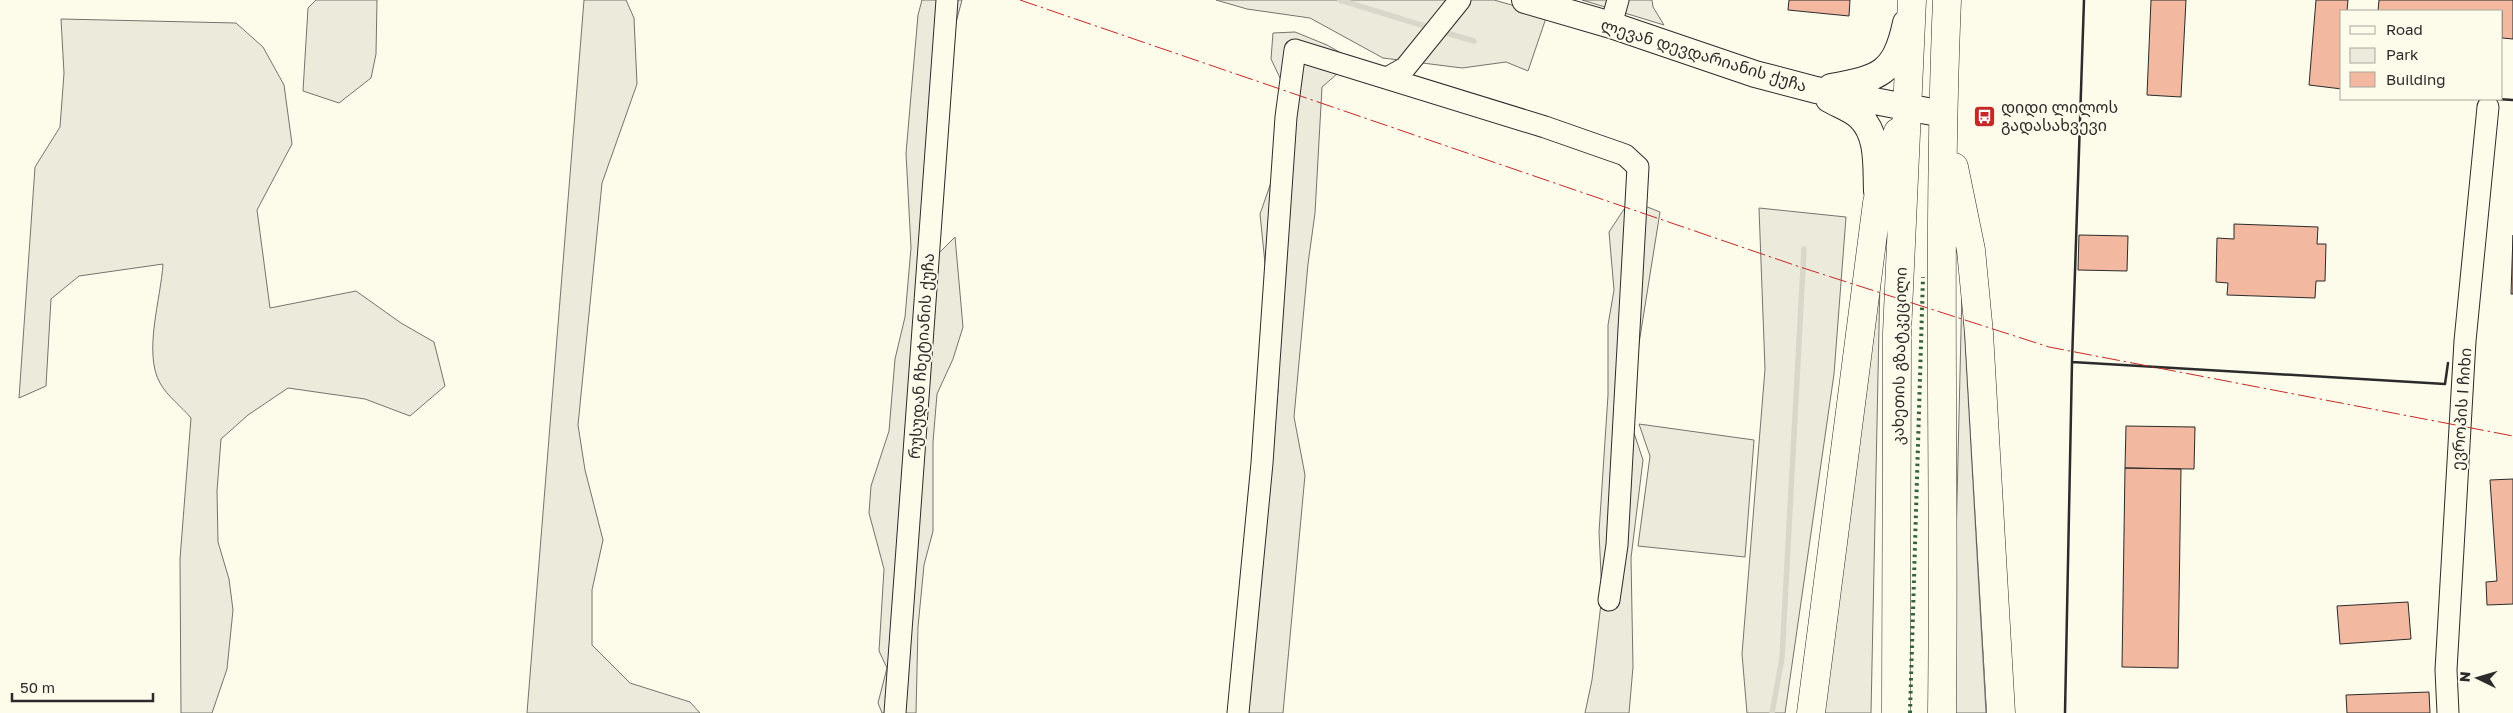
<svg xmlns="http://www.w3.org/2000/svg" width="2513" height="713" viewBox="0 0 2513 713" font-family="'Golos Text','Noto Sans Georgian',sans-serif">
<rect width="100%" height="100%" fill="#fdfbea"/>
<!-- green -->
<path fill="#ecebdb" stroke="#74746e" d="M316,0H377L376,54L371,78L339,103L303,91L308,8Z
M584,0H626L634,18L637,84L602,183L578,425L585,470L603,540L592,590V645L630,683L690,702L700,713H527Z
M922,0H962L949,49L936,256L955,237L963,327L953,359L937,394L933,442V531L924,565L918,627L916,713H882L878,703L887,668L879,651L884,569L869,513L871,486L889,431L895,359L905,317L911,248L906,153L918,15Z
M1216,0H1494L1547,15L1528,71L1506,62L1462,68L1383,58L1310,18L1247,9Z
M1582,0H1652L1653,7L1664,25Z
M61,19L236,23L263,47L284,85L292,144L257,210L270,308L356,291L401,323L434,342L445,386L410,416L365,399L288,388L248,415L221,439L217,491L218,542L229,579L233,610L227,669L212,713H181L180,559L191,418C182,407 167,396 160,383C143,353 161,298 163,264L79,276L51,299L46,386L19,398L35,167L60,127L64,73Z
M1295,32L1327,45L1353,60L1322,87L1315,213L1308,264L1294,417L1305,475L1283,713H1245L1278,391L1260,214L1275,171L1282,82L1271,59L1273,33Z
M1630,200L1660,212L1633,381L1630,421L1643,460L1631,558L1633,667L1629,713H1585L1592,680L1602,595L1599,532L1608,395V325L1614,290L1609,232Z
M1759,208L1846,217L1834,374L1785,713H1747L1742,654L1765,369Z
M1880,279L1871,713H1819Z
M1962,289L1986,713H1952Z
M1639,424L1754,440L1745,557L1638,546L1650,456Z"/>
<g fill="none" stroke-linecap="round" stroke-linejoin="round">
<!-- stream -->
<path stroke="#d8d7c9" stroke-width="5.5" d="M1340,0L1431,28
M1440,31L1474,41
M1772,713L1782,658L1804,249"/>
</g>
<!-- building -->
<path fill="#f2b8a0" stroke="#2b2b2b" d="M1789,0H1850L1849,16L1788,10Z
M2151,0H2186L2181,97L2147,95Z
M2316,0H2348L2347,11H2342V89L2309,85Z
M2379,0H2513V39L2502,38V11H2378Z
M2234,224L2318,227L2317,244H2326L2325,281H2316L2315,298L2227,295L2228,283L2216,282L2217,238L2234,239Z
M2079,235L2128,236L2127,271L2078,270Z
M2513,235V294H2511Z
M2126,426L2195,427L2194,469L2125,468Z
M2125,468L2181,469L2178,668L2122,667Z
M2513,479V604L2487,605L2486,582L2497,581L2490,480Z
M2408,602L2411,639L2340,644L2337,606Z
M2429,692L2430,713H2347L2346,695Z"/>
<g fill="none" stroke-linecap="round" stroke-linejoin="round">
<defs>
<path id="minor" d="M1611,25L1618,0
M1387,78L1405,68L1460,0
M895,713L947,0
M1238,713L1262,463L1286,117L1295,50L1545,127L1625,155L1638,167L1617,545L1609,600
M2448,713L2446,670L2465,341L2488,107"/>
<path id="major" d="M1525,0L1611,25L1755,74L1816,90L1943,114
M1831,87C1880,78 1895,74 1906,23
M1829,99C1839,105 1852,109 1860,117C1879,135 1876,166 1877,191"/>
<path id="highway" d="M1954,167L1971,250L1979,333L2001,713
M1811,713L1877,203L1885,169L1898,132
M1896,713L1897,333L1912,0
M1942,713C1945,475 1937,237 1947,0"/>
</defs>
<!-- minor casing -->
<use href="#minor" stroke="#2b2b2b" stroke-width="23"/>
<!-- major casing -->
<use href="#major" stroke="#2b2b2b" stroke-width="28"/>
<!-- highway casing -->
<use href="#highway" stroke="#2b2b2b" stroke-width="29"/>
<!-- minor -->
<use href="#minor" stroke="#fdfbea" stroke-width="21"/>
<!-- major -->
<use href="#major" stroke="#fdfbea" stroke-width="26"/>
<!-- highway -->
<use href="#highway" stroke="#fdfbea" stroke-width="28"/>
<!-- hedge -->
<path stroke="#34623c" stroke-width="4" stroke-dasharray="2.5 4" stroke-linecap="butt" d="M1910,713L1923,277"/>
<!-- wall -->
<path stroke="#2b2b2b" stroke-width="2.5" d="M2497,99L2513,100
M2072,362L2445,384L2448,363
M2065,713L2072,362L2084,0"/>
<!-- power -->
<path stroke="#c62828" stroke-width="1" stroke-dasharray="18 4 2.5 4" stroke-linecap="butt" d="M1020,0L1800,267L2049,347L2513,436"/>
</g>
<!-- icons -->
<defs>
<symbol id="bus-square" viewBox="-11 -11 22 22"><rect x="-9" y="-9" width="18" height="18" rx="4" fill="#c62828" stroke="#fdfbea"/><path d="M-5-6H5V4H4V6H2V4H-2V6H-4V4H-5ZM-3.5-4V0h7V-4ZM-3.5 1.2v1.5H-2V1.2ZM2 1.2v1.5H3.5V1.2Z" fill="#fff"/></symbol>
</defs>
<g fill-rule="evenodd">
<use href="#bus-square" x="1972" y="104" width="25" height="25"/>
</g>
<g text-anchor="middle" stroke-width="4" stroke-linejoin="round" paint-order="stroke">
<!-- street labels -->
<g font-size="16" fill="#2b2b2b" stroke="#fdfbea">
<text transform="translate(1704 55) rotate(17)" y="6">ლევან დევდარიანის ქუჩა</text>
<text transform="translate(921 356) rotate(-86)" y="6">რუსუდან ჩხეტიანის ქუჩა</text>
<text transform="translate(1899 356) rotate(-89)" y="6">კახეთის გზატკეცილი</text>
<text transform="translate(2461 409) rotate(-86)" y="6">ევროპის I ჩიხი</text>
</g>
<!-- poi labels -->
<g font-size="16" fill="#2b2b2b" stroke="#fdfbea" text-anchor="start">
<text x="2001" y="113">დიდი ლილოს<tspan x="2001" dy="18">გადასახვევი</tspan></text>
</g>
</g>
<!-- legend -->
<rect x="2340" y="10" width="162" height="90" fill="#fdfbea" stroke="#a9a89e"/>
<rect x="2350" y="26" width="25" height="8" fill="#fdfbea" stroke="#a9a89e"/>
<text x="2386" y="35" font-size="15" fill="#2b2b2b">Road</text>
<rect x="2350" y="48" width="25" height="15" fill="#ecebdb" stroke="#a9a89e"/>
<text x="2386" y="60" font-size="15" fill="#2b2b2b">Park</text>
<rect x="2350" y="72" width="25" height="15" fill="#f2b8a0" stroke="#a9a89e"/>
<text x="2386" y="85" font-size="15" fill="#2b2b2b">Building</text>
<!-- north arrow -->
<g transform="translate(2478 678) rotate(275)" stroke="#fdfbea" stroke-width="4" paint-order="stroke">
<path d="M0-4L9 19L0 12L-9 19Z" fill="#2b2b2b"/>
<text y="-8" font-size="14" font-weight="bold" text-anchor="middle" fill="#2b2b2b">N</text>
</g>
<!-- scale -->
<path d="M12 693v8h141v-8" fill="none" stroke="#2b2b2b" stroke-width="2.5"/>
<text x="20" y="693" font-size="15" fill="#2b2b2b" stroke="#fdfbea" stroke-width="4" paint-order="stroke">50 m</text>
</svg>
